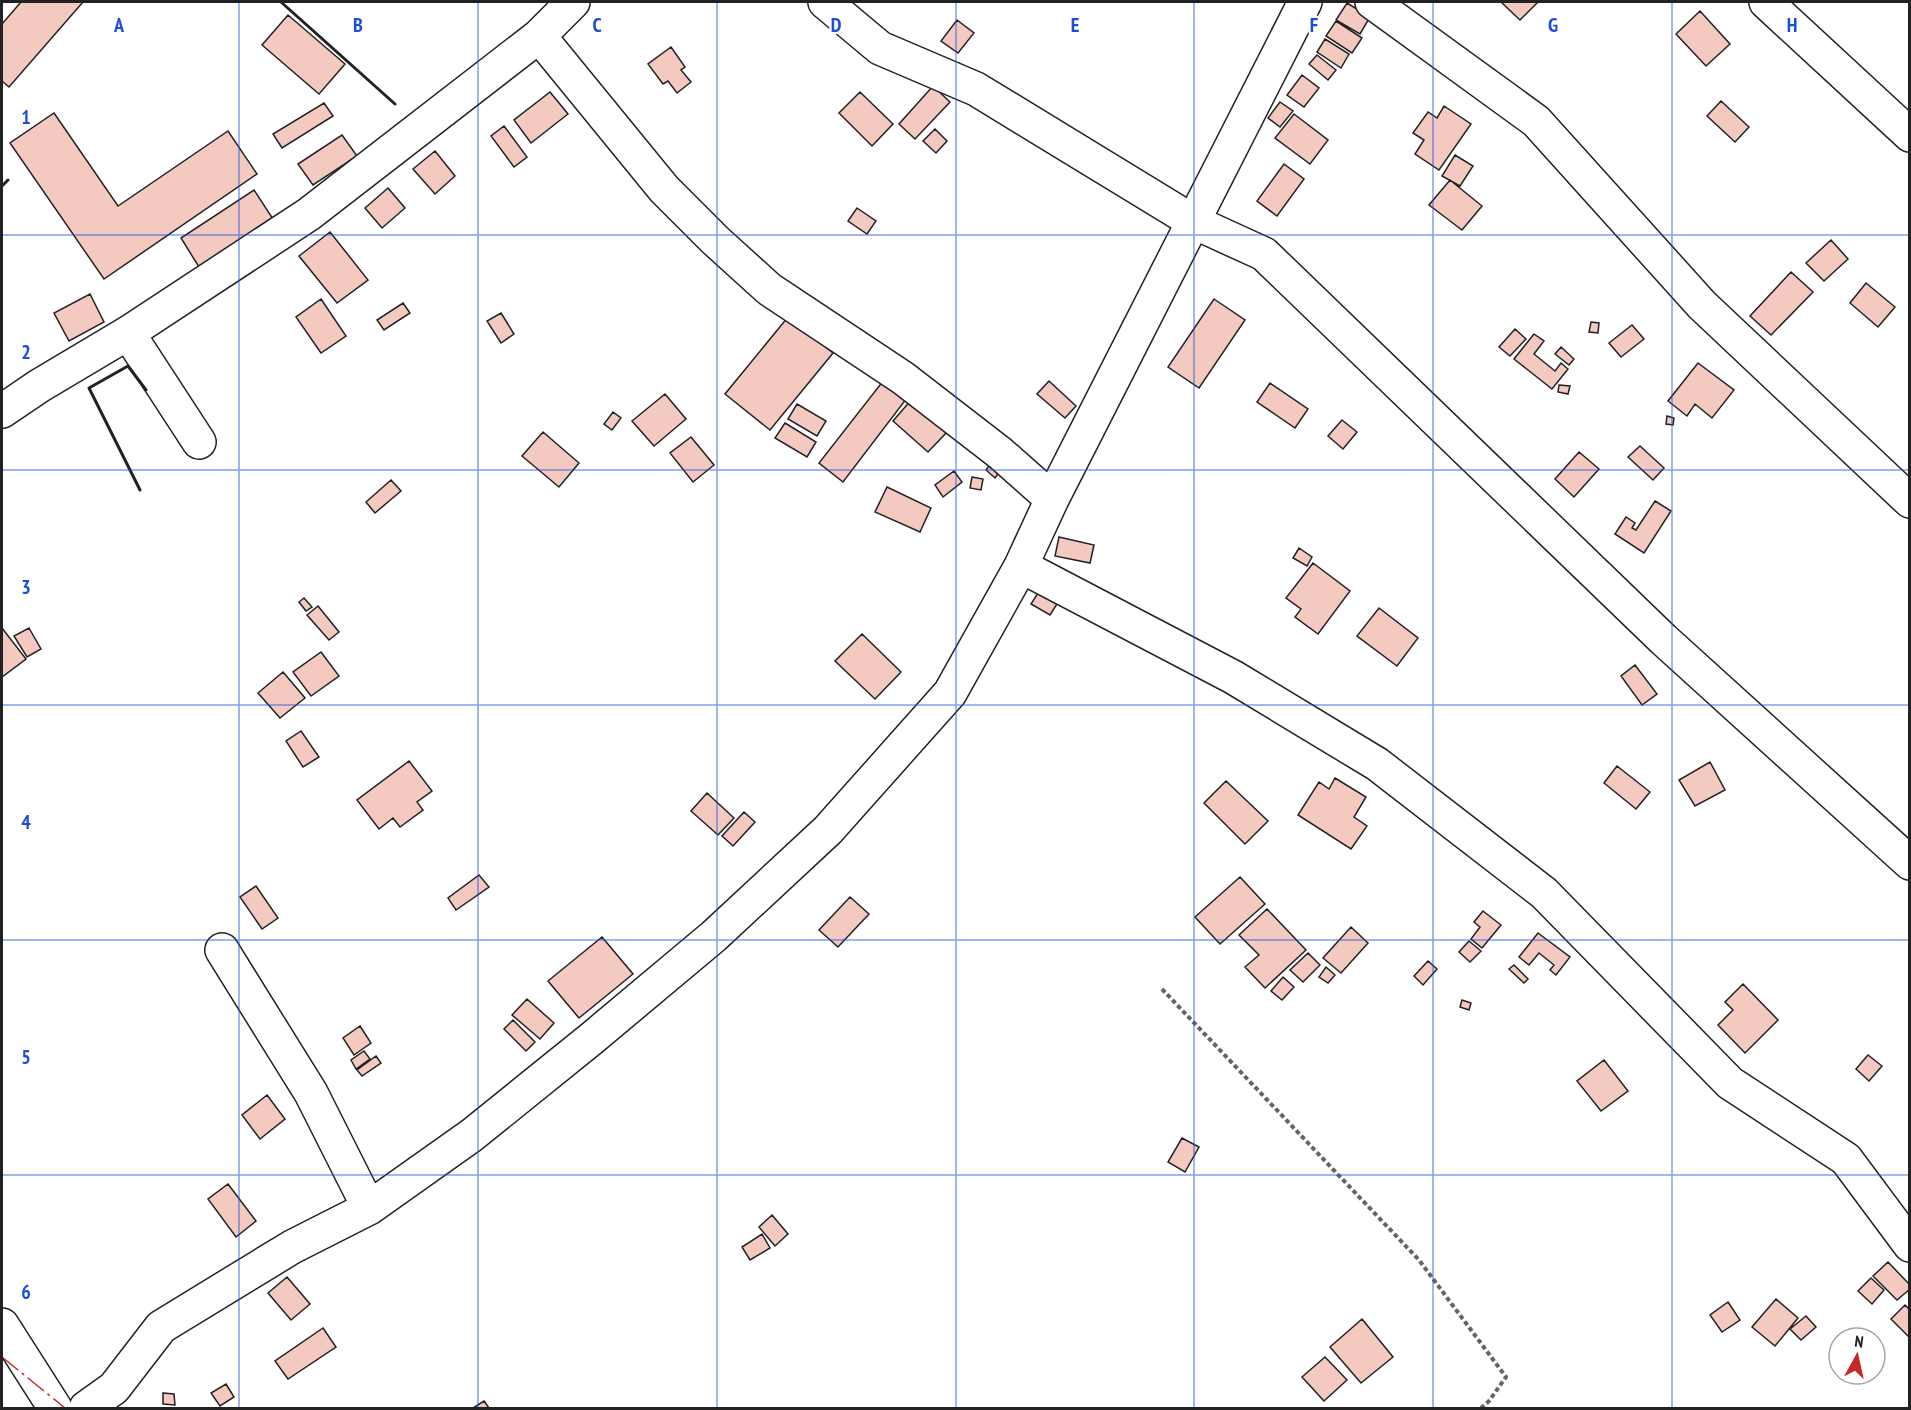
<svg xmlns="http://www.w3.org/2000/svg" width="1911" height="1410" viewBox="0 0 1911 1410" font-family="'PT Sans Narrow',sans-serif">
<rect width="100%" height="100%" fill="#fff"/>
<!-- building -->
<path fill="#f3c9c0" stroke="#222" stroke-width="1.5" d="M21,2H83L9,87L2,81V24Z
M1501,2H1538L1520,20Z
M1347,3L1370,17L1360,34L1336,20Z
M1700,11L1730,44L1706,66L1676,34Z
M288,15L345,64L319,94L262,45Z
M957,20L974,33L958,53L941,41Z
M1336,21L1362,38L1352,53L1326,36Z
M1325,39L1349,54L1341,68L1317,52Z
M671,47L685,67L681,70L691,82L677,93L668,81L663,84L648,64Z
M1317,55L1336,70L1328,80L1309,64Z
M1302,75L1319,88L1304,107L1287,95Z
M933,86L950,102L915,139L899,124Z
M550,92L568,114L531,143L514,120Z
M860,92L893,124L872,146L839,113Z
M1721,101L1749,127L1735,142L1707,116Z
M1280,102L1293,111L1280,127L1268,118Z
M324,103L333,116L282,148L273,134Z
M1444,106L1471,124L1439,170L1415,154L1424,140L1413,133L1428,112L1437,118Z
M54,113L118,206L228,131L257,174L104,279L10,143Z
M1294,114L1328,140L1310,164L1275,138Z
M504,126L527,157L514,167L491,136Z
M935,129L947,141L936,153L923,141Z
M342,135L357,156L313,185L298,164Z
M435,151L455,176L435,194L413,169Z
M1455,155L1473,166L1460,186L1442,176Z
M1284,164L1304,179L1277,216L1257,201Z
M1450,180L1482,206L1462,230L1429,205Z
M388,188L405,208L382,228L365,208Z
M254,190L273,219L199,267L181,238Z
M857,208L876,221L867,234L848,221Z
M330,232L368,280L337,303L299,256Z
M1831,240L1848,259L1824,281L1806,263Z
M1791,272L1813,292L1771,335L1750,316Z
M1866,283L1895,307L1878,327L1850,303Z
M90,294L104,322L69,341L54,313Z
M321,299L346,336L321,353L296,317Z
M1214,299L1245,320L1199,388L1168,367Z
M403,303L410,313L384,330L377,320Z
M501,313L514,334L501,343L487,321Z
M788,317L833,353L770,430L725,394Z
M1591,322L1599,323L1598,333L1589,332Z
M1632,325L1644,339L1621,357L1609,343Z
M1515,329L1526,339L1510,356L1499,347Z
M1534,334L1544,341L1534,354L1555,371L1561,363L1568,369L1552,389L1514,359Z
M1561,347L1574,359L1569,365L1555,354Z
M1698,363L1734,390L1712,418L1695,404L1687,416L1668,401Z
M887,376L910,394L843,482L819,463Z
M1049,381L1076,406L1065,418L1037,394Z
M1270,383L1308,409L1295,428L1257,402Z
M1559,385L1570,386L1568,394L1558,392Z
M665,394L686,419L654,446L632,421Z
M912,399L948,431L928,452L893,421Z
M797,404L826,421L817,436L788,419Z
M613,412L621,418L612,430L604,424Z
M1667,416L1674,418L1673,425L1666,424Z
M1342,420L1357,432L1343,449L1328,436Z
M785,423L816,442L807,457L775,438Z
M543,432L579,463L559,487L522,456Z
M691,437L714,465L693,482L670,453Z
M1640,446L1664,468L1653,480L1628,457Z
M1579,452L1599,469L1574,497L1555,479Z
M991,463L1000,471L995,478L986,470Z
M954,471L962,482L943,497L935,485Z
M972,477L983,479L981,490L970,488Z
M391,480L401,491L375,513L366,502Z
M887,487L931,508L920,532L875,512Z
M1655,501L1671,511L1644,553L1615,534L1626,517L1635,523L1632,528L1636,530Z
M1059,537L1094,545L1090,563L1055,556Z
M1299,548L1312,557L1307,566L1293,558Z
M1313,563L1350,591L1318,634L1295,617L1301,609L1286,598Z
M1038,593L1057,604L1050,615L1031,604Z
M304,598L312,607L306,611L299,602Z
M318,606L339,632L329,640L307,615Z
M1379,608L1418,638L1397,666L1357,636Z
M2,628L26,659L2,677Z
M29,628L41,649L27,657L14,636Z
M862,634L901,672L875,699L835,661Z
M321,652L339,676L311,696L293,672Z
M1635,665L1657,694L1642,705L1621,676Z
M283,672L305,698L280,718L258,693Z
M301,731L319,757L303,767L286,741Z
M409,761L432,791L417,802L423,810L400,827L393,818L379,829L357,800Z
M1710,762L1725,790L1695,806L1679,780Z
M1617,766L1650,792L1636,809L1604,783Z
M1335,778L1366,797L1354,817L1367,826L1351,849L1298,815L1319,782L1329,789Z
M1226,781L1268,821L1245,844L1204,803Z
M707,793L734,818L718,835L691,811Z
M744,812L755,822L733,846L722,836Z
M479,875L489,887L456,910L448,898Z
M1240,877L1265,904L1220,944L1195,917Z
M256,886L278,918L262,929L240,897Z
M850,897L869,914L838,947L819,930Z
M1267,909L1306,950L1265,988L1245,967L1259,955L1239,935Z
M1483,911L1501,925L1482,948L1471,939L1480,927L1474,922Z
M1351,927L1368,943L1341,973L1323,958Z
M1538,933L1570,957L1556,975L1550,970L1554,965L1539,953L1529,965L1519,957Z
M602,937L633,974L579,1018L548,981Z
M1469,941L1481,951L1470,962L1459,952Z
M1308,953L1320,965L1303,982L1290,970Z
M1428,961L1437,969L1423,985L1414,976Z
M1514,965L1528,979L1524,983L1509,969Z
M1326,967L1335,975L1328,983L1319,977Z
M1283,977L1294,987L1282,1000L1271,991Z
M1743,984L1778,1020L1745,1053L1718,1025L1733,1010L1725,1002Z
M527,999L554,1023L540,1039L512,1015Z
M1462,1000L1471,1003L1469,1010L1460,1007Z
M513,1020L535,1042L526,1051L504,1029Z
M360,1026L371,1043L354,1055L343,1038Z
M364,1051L370,1059L356,1069L351,1060Z
M1868,1055L1882,1066L1869,1081L1856,1069Z
M376,1056L381,1063L362,1076L357,1070Z
M1604,1060L1628,1091L1601,1111L1577,1081Z
M267,1095L285,1119L260,1139L242,1115Z
M1182,1138L1199,1147L1185,1172L1168,1162Z
M228,1184L256,1221L236,1237L208,1199Z
M772,1215L788,1234L775,1246L759,1227Z
M762,1234L770,1248L750,1260L742,1247Z
M1888,1262L1910,1285V1289L1897,1300L1873,1276Z
M287,1277L310,1304L291,1320L268,1293Z
M1871,1278L1884,1290L1872,1304L1858,1291Z
M1776,1299L1798,1318L1775,1346L1752,1327Z
M1728,1302L1740,1320L1722,1332L1710,1315Z
M1905,1305L1910,1310V1338L1891,1319Z
M1806,1316L1816,1327L1801,1340L1790,1329Z
M1362,1319L1393,1357L1361,1383L1330,1347Z
M323,1328L336,1347L288,1379L275,1361Z
M1325,1357L1347,1380L1324,1401L1302,1377Z
M226,1384L234,1397L220,1406L211,1393Z
M163,1393L174,1394L175,1405L163,1404Z
M484,1401L489,1408H473Z"/>
<g fill="none" stroke-linecap="round" stroke-linejoin="round">
<defs>
<path id="minor" d="M825,2L880,48L976,89L1194,222L1264,254L1663,639L1910,863
M1372,2L1536,121L1702,305L1910,501
M1766,2L1910,135
M539,36L664,189L715,240L769,289L903,378L1000,453L1052,499
M128,333L199,442
M2,411L39,386L128,333L309,214L539,36L573,2
M1021,566L1233,677L1377,764L1544,893L1730,1083L1846,1159L1910,1245
M222,950L311,1093L369,1208
M86,1408L114,1388L161,1327L292,1247L369,1208L472,1135L591,1039L714,936L828,830L950,693L1021,566L1052,499L1305,2"/>
<path id="highway" d="M2,1325L55,1408"/>
</defs>
<!-- minor casing -->
<use href="#minor" stroke="#222" stroke-width="36"/>
<!-- highway casing -->
<use href="#highway" stroke="#222" stroke-width="36"/>
<!-- path -->
<path stroke="#646464" stroke-width="4" stroke-dasharray="4.5 3" stroke-linecap="butt" d="M1162,989L1419,1260L1506,1377L1489,1401L1481,1408"/>
<!-- minor -->
<use href="#minor" stroke="#fff" stroke-width="33"/>
<!-- highway -->
<use href="#highway" stroke="#fff" stroke-width="33"/>
<!-- wall -->
<path stroke="#222" stroke-width="3" d="M281,2L395,104
M2,186L8,180
M140,490L89,388L128,366L146,390"/>
<!-- power -->
<path stroke="#c62828" stroke-width="1.5" stroke-dasharray="21 4.5 3 4.5" stroke-linecap="butt" d="M2,1357L65,1408"/>
</g>
<!-- grid -->
<path fill="none" stroke="#1d4ed8" stroke-width="1.5" stroke-opacity="0.55" d="M239,2V1408M478,2V1408M717,2V1408M956,2V1408M1194,2V1408M1433,2V1408M1672,2V1408M2,235H1910M2,470H1910M2,705H1910M2,940H1910M2,1175H1910"/>
<g font-size="20" text-anchor="middle" font-weight="bold" fill="#1d4ed8" stroke="#fff" stroke-width="4.5" stroke-linejoin="round" paint-order="stroke">
<text x="119" y="32">A</text>
<text x="358" y="32">B</text>
<text x="597" y="32">C</text>
<text x="836" y="32">D</text>
<text x="1075" y="32">E</text>
<text x="1314" y="32">F</text>
<text x="1553" y="32">G</text>
<text x="1792" y="32">H</text>
<text x="26" y="124">1</text>
<text x="26" y="359">2</text>
<text x="26" y="594">3</text>
<text x="26" y="829">4</text>
<text x="26" y="1064">5</text>
<text x="26" y="1299">6</text>
</g>
<!-- border -->
<rect width="1911" height="1410" fill="none" stroke="#222222" stroke-width="6"/>
<!-- north arrow -->
<g transform="translate(1857 1356) rotate(8)"><circle r="28" fill="#ffffff" stroke="#a7a7a7" stroke-width="1.5"/>
<path d="M0-4.5L10 22L0 15L-10 22Z" fill="#c62828"/>
<text y="-9" font-size="16" font-weight="bold" text-anchor="middle" fill="#222222">N</text>
</g>
</svg>
